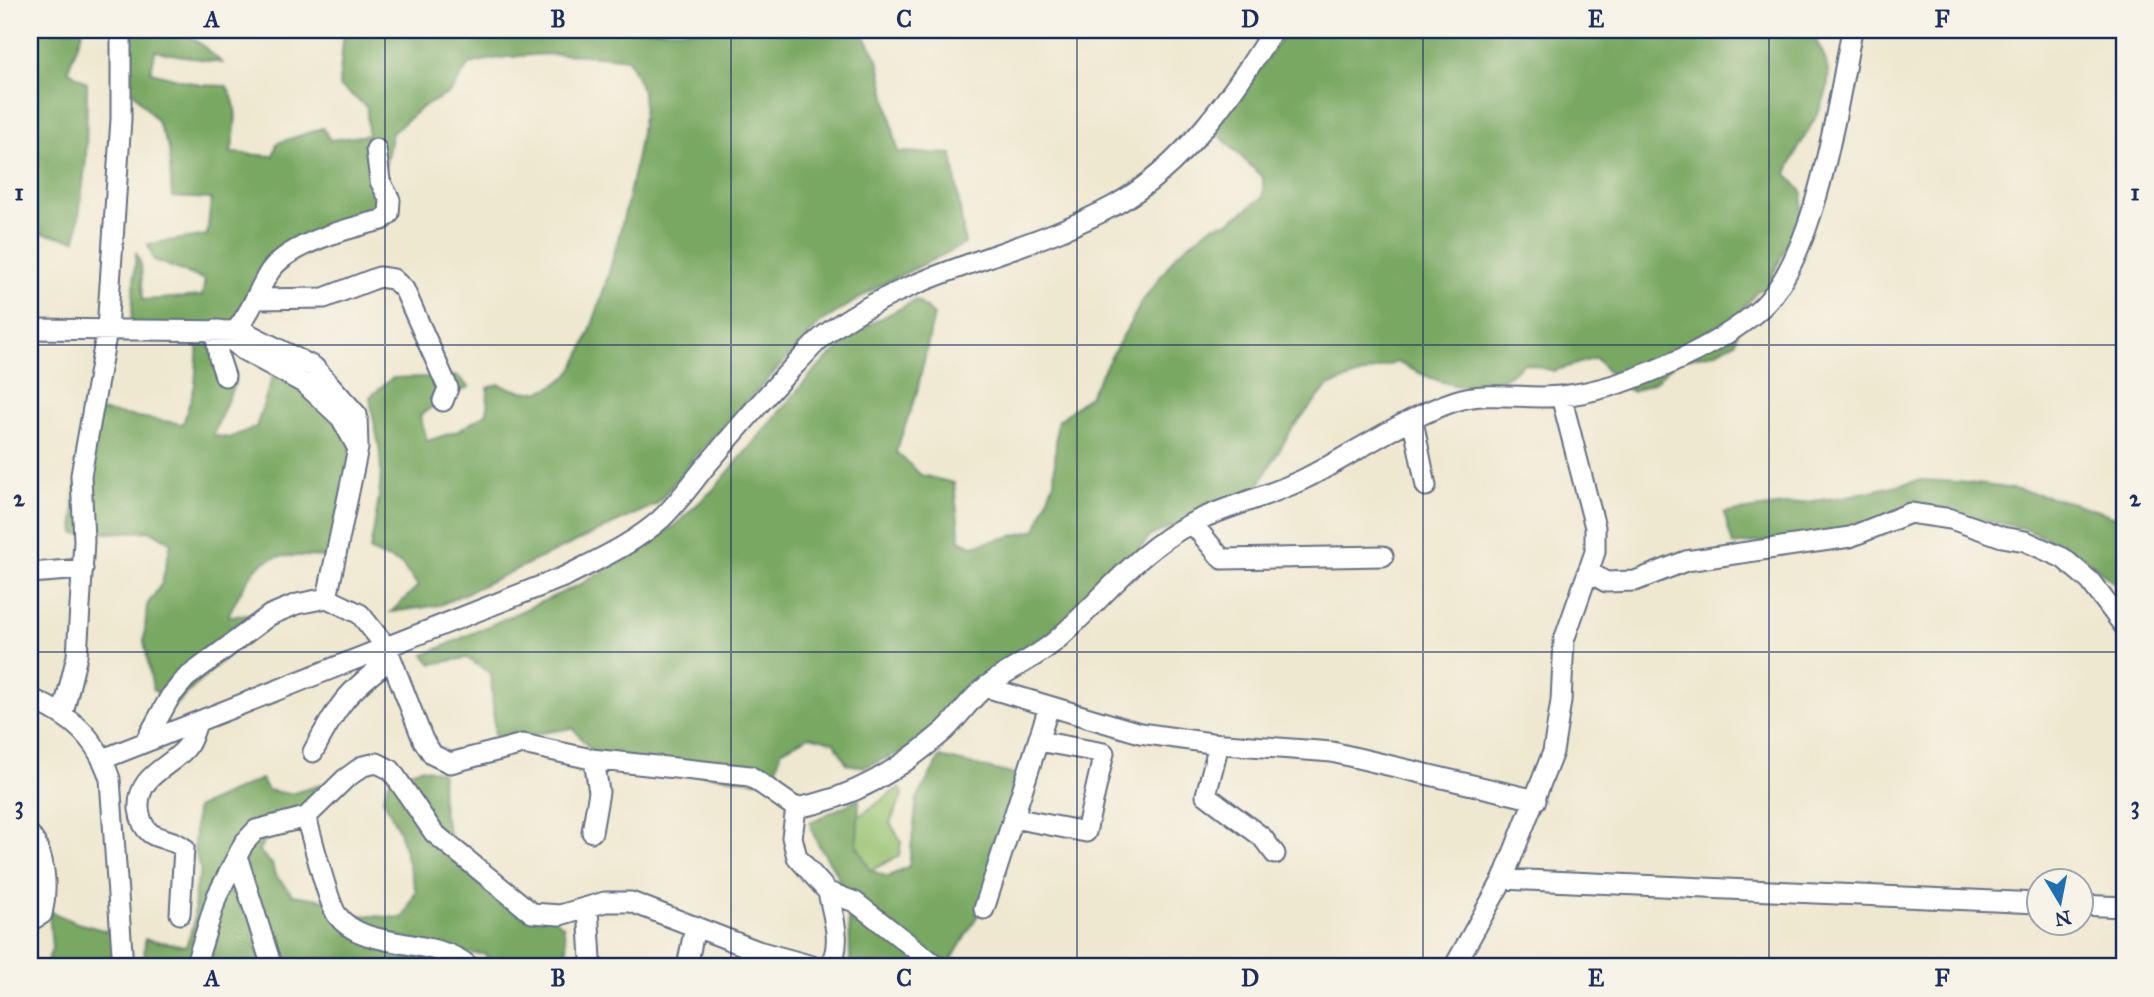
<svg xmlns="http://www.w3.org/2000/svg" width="2154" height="997" viewBox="0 0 2154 997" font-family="'IM FELL Great Primer',serif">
<rect width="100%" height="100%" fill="#f7f3e8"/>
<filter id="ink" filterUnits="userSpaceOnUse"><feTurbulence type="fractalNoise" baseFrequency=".0143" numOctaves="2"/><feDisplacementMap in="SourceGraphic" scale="14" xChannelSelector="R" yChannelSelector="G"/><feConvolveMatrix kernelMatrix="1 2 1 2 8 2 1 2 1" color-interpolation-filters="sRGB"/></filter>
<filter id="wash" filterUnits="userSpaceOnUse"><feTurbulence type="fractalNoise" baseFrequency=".00686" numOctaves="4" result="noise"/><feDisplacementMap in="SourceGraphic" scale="28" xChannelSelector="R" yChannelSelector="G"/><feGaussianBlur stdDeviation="1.57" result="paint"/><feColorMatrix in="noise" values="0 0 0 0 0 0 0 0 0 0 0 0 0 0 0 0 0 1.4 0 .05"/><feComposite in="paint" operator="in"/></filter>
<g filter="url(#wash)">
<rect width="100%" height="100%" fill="#efe8d0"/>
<!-- green -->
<path fill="#97c26f" stroke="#597866" stroke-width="2" d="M900,787L903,794L890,823L901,841L899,856L867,872L848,824Z"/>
<!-- forest -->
<path fill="#79a862" stroke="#4a6c60" stroke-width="2" d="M30,30H83L68,70L87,83L86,160L76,240L30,231Z
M129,30C180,30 183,26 222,63L155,51L151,72L201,85L226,86C241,105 235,131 231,153L273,156L277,143L323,128L330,140L368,135L367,107L339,86L344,30H861L878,59L898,152L952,154L965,244L881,285L820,323L695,457L657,504L440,605L391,612L418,586L401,564L370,551C375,518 385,480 379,446C376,429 372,414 370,397L392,378L457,376L469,387L438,402L420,416L427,441L458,431L487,413L488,388L498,384C527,395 542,397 567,376C594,353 650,131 643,94C641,83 633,70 628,59C575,52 523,51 469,64L451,92L421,108L392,133L384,172L388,211L284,266L227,329L131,326L136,252L141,265L143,300L202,296L205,280L154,260L148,244L207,235L211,199L172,197L169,149L157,121L129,87Z
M1287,30H1808C1856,88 1806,118 1787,174L1803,193L1801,214L1766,290H1758L1741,312L1736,342L1714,353L1678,360L1656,381L1633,392L1618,384L1596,358L1554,371L1524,363C1482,404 1443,385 1397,362L1328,386L1293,427L1255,491L1150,536L1093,606L925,742L865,767L847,764L834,742L809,736L781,751L773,783L600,762L573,728L495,740L491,674L467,658L432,664L424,655L581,584L674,526L714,489L815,370L861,329L916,300L934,315L917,392L896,452L921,475L954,483L960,540L972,546L1036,530L1054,481L1057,422L1089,396L1142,302L1177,254L1212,226L1229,222L1263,197V178L1215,131Z
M198,344L231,347L235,382L213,435L229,438L256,427L274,372L338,408L362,467L356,514L339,557C264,556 263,546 228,616L252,615L233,650L172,708L153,689L144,641L147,605L162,583L171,543L151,531L75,534C70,486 82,455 100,411L183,424L195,385Z
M1921,480C1997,483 2052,493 2124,520V592L2084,557L2024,528L1936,511L1832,534L1733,545L1724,513L1843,497Z
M940,757L1029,778L979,913L952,959L959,967H850C850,937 850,903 837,875C828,856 814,844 810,822L859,799L857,845L870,870L888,877L909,866L917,799Z
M421,768L442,772C438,818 451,849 480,883L501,886L563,925L570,967H497L484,954L440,952L427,967H144L145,939L186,946L194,924L195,889L201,871L194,849L196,808L261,779L268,790L290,794L324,784L327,792L276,828L258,850L272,864L275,875L293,895L325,900L359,915L403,918L416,891L399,831L383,798L390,780Z
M49,911L77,923L111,932L115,967H45L52,949Z"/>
</g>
<g filter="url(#ink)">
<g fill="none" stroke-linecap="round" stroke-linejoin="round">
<defs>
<path id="minor" d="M257,299L324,298L379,277L393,279L404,289L448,388L443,401
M30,329L243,331L314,367L357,415L358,448L327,598L360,614L387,648L423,740L433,755L450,763L523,744L591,759L750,776L796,808C854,798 899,770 944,731C959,717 971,697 988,685C1008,670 1033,659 1053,643C1100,603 1136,551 1192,523C1228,505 1268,497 1304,479C1354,454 1402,419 1455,401C1489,390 1527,400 1561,396C1622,390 1715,349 1760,309C1816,258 1838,104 1852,30
M215,330L219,358L225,376
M219,330L243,350L305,384L341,418L357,447
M235,331C252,312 257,291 270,271C290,243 349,228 382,220L389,214L390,200L380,181L376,149
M1413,421L1426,486
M1192,523L1222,559L1383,556
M1588,571L1606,582L1635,581L1686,561L1850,537L1910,513L1951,519L2002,537L2025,541L2063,558L2090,581L2124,626
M30,573L83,569
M985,687L1140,733L1211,743L1332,752L1536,800
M30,698C70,716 96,735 110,779L123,967
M63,713L77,656L84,541L81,475L107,330L121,119V30
M145,742L170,697L186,678L270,615L297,604L327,598
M1219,744L1206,795L1262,837L1275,854
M313,752C338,704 347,692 391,659
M103,759L566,576C599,559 633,544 661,519C677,504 691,484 705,467C735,432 764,397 796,364C806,354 815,342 826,334C911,269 1023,256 1115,205C1183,167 1233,94 1273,30
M796,808L792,837L797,857L828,892L855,902L938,967
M306,817C312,837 328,903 337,915C364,952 434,935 470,967
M1013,818L1086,832L1104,753L1038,741
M592,832L599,792L594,760
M30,835C46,855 48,889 42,914L30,921
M238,859L272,967
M1503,879L2038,903
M2080,905L2124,907
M588,908L591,960
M984,909L1049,707
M180,914L184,848C173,839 160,840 150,833C143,827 140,817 139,809C137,775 168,769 186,748C192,742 194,730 197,723
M195,967L217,896L244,843L256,830L306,817L345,779L363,766L377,763L391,770L434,833L532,913L560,915L605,902H631L758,951L816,967
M687,967L695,926
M828,967C844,947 833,916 828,892
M1454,967L1503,879L1553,752L1561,701L1564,640L1595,552V527L1561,396"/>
</defs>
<!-- minor casing -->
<use href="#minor" stroke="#657086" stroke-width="23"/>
<!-- minor -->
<use href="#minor" stroke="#fff" stroke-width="19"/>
</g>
</g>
<!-- grid -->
<path fill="none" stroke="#1b2f5e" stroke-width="2" stroke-opacity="0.55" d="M385,30V967M731,30V967M1077,30V967M1423,30V967M1769,30V967M30,345H2124M30,652H2124"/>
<!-- margin -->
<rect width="2154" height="997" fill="none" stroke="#f7f3e8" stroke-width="77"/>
<!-- north arrow -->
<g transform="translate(2060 902) rotate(170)"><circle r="33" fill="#f7f3e8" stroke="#9fa5b1" stroke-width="2"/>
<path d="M0-5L12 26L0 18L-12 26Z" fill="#1f6fb2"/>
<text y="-10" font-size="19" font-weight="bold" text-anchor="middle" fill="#1b2f5e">N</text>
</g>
<rect x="38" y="38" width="2078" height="920" fill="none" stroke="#1b2f5e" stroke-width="2.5"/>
<g font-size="23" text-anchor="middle" font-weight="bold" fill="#1b2f5e">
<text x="212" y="27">A</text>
<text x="558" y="27">B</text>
<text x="904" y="27">C</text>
<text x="1250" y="27">D</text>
<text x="1596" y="27">E</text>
<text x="1942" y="27">F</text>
<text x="19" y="200">1</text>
<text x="2135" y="200">1</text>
<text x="19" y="506">2</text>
<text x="2135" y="506">2</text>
<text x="19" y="813">3</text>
<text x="2135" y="813">3</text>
<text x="212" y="986">A</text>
<text x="558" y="986">B</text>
<text x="904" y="986">C</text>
<text x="1250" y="986">D</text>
<text x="1596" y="986">E</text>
<text x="1942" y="986">F</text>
</g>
</svg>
